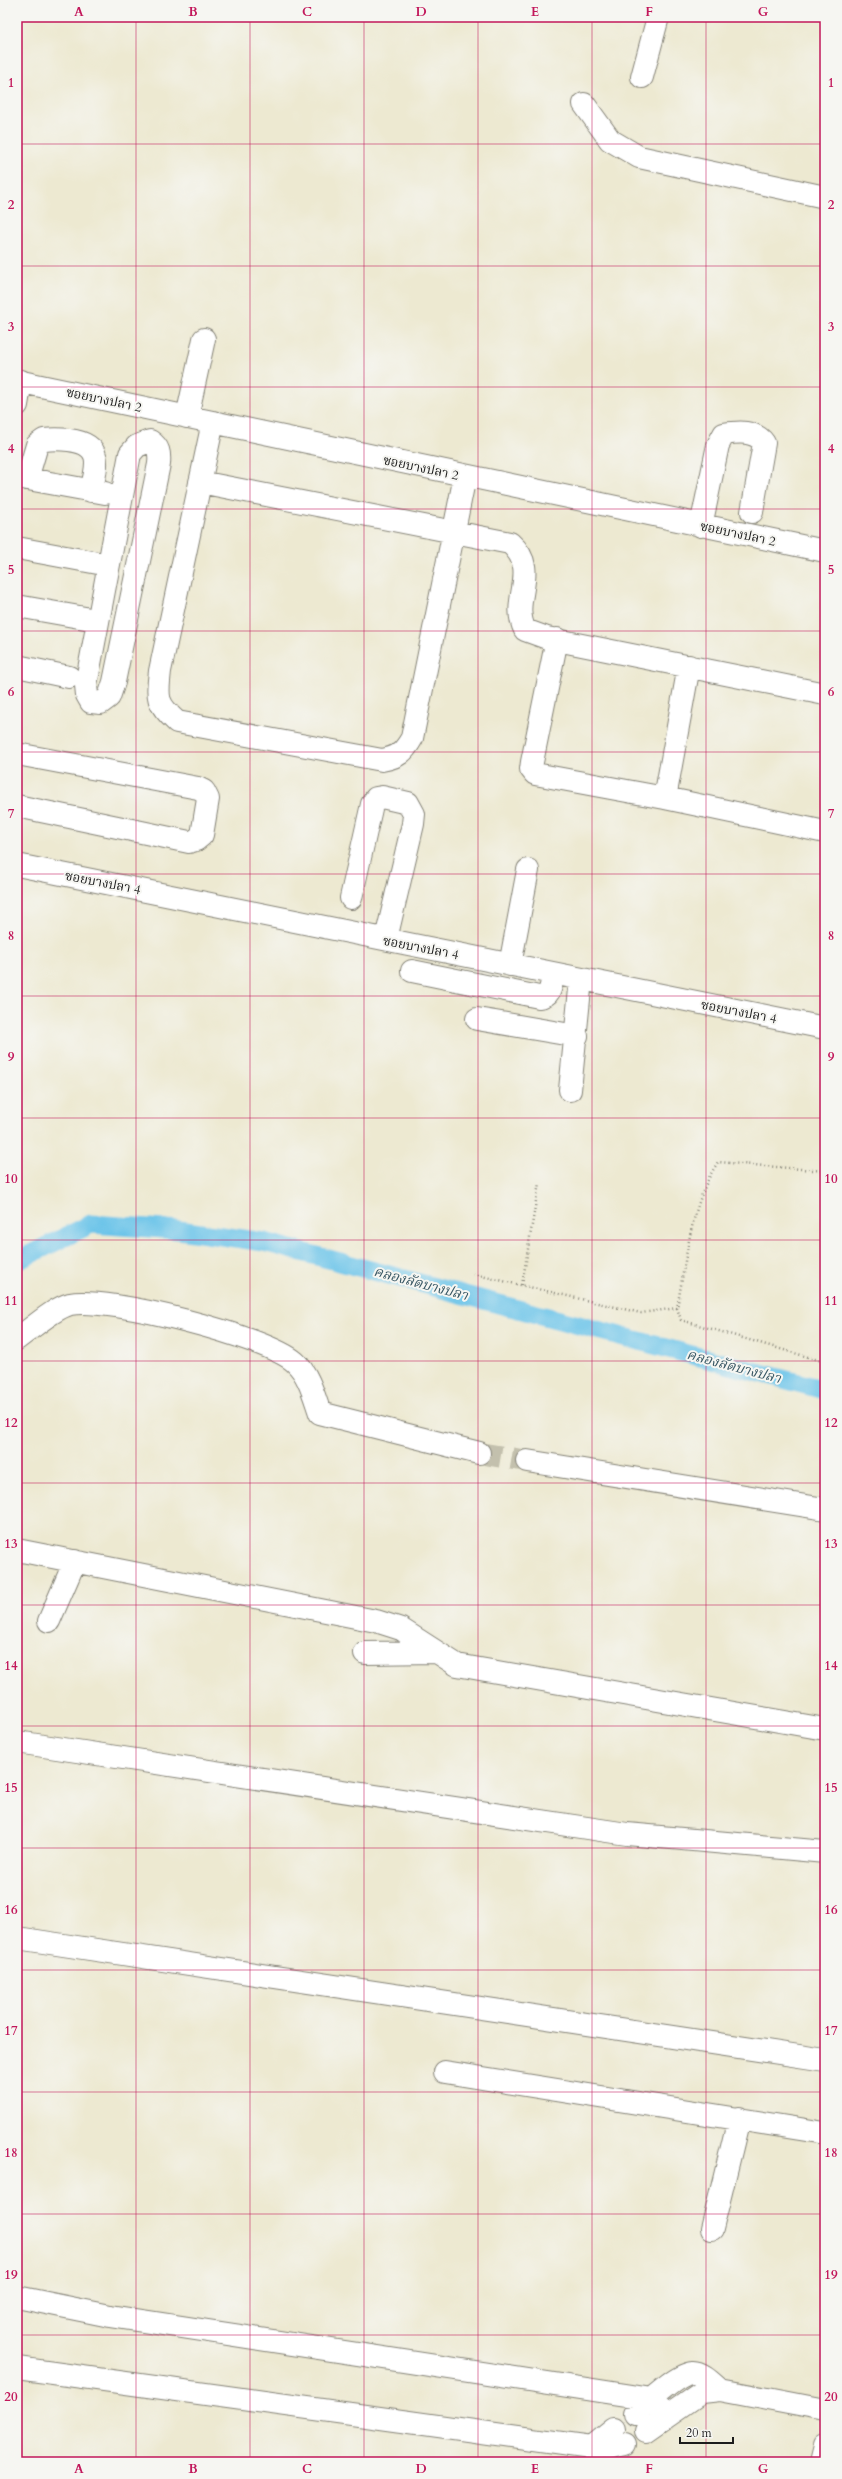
<svg xmlns="http://www.w3.org/2000/svg" width="842" height="2479" viewBox="0 0 842 2479" font-family="Cardo,'Noto Serif Thai',serif">
<rect width="100%" height="100%" fill="#f6f6f2"/>
<filter id="ink" filterUnits="userSpaceOnUse"><feTurbulence type="fractalNoise" baseFrequency=".025" numOctaves="2"/><feDisplacementMap in="SourceGraphic" scale="8" xChannelSelector="R" yChannelSelector="G"/><feConvolveMatrix kernelMatrix="1 2 1 2 8 2 1 2 1" color-interpolation-filters="sRGB"/></filter>
<filter id="wash" filterUnits="userSpaceOnUse"><feTurbulence type="fractalNoise" baseFrequency=".012" numOctaves="4" result="noise"/><feDisplacementMap in="SourceGraphic" scale="16" xChannelSelector="R" yChannelSelector="G"/><feGaussianBlur stdDeviation="0.9" result="paint"/><feColorMatrix in="noise" values="0 0 0 0 0 0 0 0 0 0 0 0 0 0 0 0 0 1.4 0 .05"/><feComposite in="paint" operator="in"/></filter>
<g filter="url(#wash)">
<rect width="100%" height="100%" fill="#ede9d1"/>
<g fill="none" stroke-linecap="round" stroke-linejoin="round">
<!-- canal -->
<path stroke="#6cc4e9" stroke-width="19" d="M17,1261L91,1224L179,1230L264,1242L825,1390"/>
</g>
</g>
<g filter="url(#ink)">
<g fill="none" stroke-linecap="round" stroke-linejoin="round">
<!-- minor-tunnel -->
<path stroke="#c3c0ad" stroke-width="22" stroke-dasharray="22 11" stroke-linecap="butt" d="M479,1453L527,1461"/>
<defs>
<path id="minor" d="M642,77L658,17
M584,104L610,140L639,157L825,197
M17,381L825,551
M17,405L21,381
M187,417L204,339
M213,422L160,671C157,698 156,703 177,722L382,760C399,757 404,752 412,738L465,476
M150,441C159,447 160,453 159,464L114,682L109,697L101,703L91,702L87,695L86,685L130,454L137,446Z
M17,477L105,493
M27,479L37,445L44,440C52,439 60,439 69,440C103,444 98,464 91,491
M200,482L510,543C542,571 509,599 525,630L547,638L825,694
M701,526L718,445L724,434C738,432 755,430 764,443L752,512
M17,548L98,563
M17,606L85,618
M557,639L532,762L531,769L535,774L665,798L825,832
M17,666L69,677
M17,754L198,788L204,791L208,799L202,835L196,840L189,842L17,806
M665,798L689,666
M17,865L825,1028
M351,898L372,804L376,798L382,797L408,803L414,814L413,824L386,939
M510,965L528,870
M412,971L539,997C552,996 551,985 553,973
M477,1019L577,1036
M570,1090L581,979
M17,1339C31,1329 54,1308 70,1304C107,1296 267,1337 295,1362C309,1375 314,1396 320,1413L479,1453
M527,1461L825,1509
M17,1550L376,1621L401,1629L457,1665L825,1729
M49,1621L75,1561
M365,1653L436,1652
M17,1742L627,1834L825,1852
M17,1938L825,2060
M445,2072L825,2133
M712,2229L739,2118
M17,2297L110,2316L652,2399L666,2417
M17,2368L591,2447L608,2448L625,2444
M634,2414C646,2404 677,2374 692,2373C702,2372 713,2384 720,2390
M646,2431L702,2392L720,2390L825,2410
M591,2447L613,2429"/>
<path id="major" d="M821,2462L825,2446"/>
</defs>
<!-- minor casing -->
<use href="#minor" stroke="#848276" stroke-width="24"/>
<!-- major casing -->
<use href="#major" stroke="#848276" stroke-width="24"/>
<!-- path -->
<path stroke="#848276" stroke-width="2.5" stroke-dasharray="1 3" stroke-linecap="butt" d="M825,1171L718,1162C691,1203 686,1260 677,1308L681,1320L825,1362
M473,1274L641,1313L677,1308
M522,1285L539,1183"/>
<!-- minor -->
<use href="#minor" stroke="#fff" stroke-width="22"/>
<!-- major -->
<use href="#major" stroke="#fff" stroke-width="22"/>
</g>
</g>
<!-- grid -->
<path fill="none" stroke="#c2185b" stroke-width="1" stroke-opacity="0.55" d="M136,17V2462M250,17V2462M364,17V2462M478,17V2462M592,17V2462M706,17V2462M17,144H825M17,266H825M17,387H825M17,509H825M17,631H825M17,752H825M17,874H825M17,996H825M17,1118H825M17,1240H825M17,1361H825M17,1483H825M17,1605H825M17,1726H825M17,1848H825M17,1970H825M17,2092H825M17,2214H825M17,2335H825"/>
<g text-anchor="middle" stroke-width="4" stroke-linejoin="round" paint-order="stroke">
<!-- street labels -->
<g font-size="13" fill="#1c1c1c" stroke="#f6f6f2">
<text transform="translate(104 399) rotate(12)" y="5">ซอยบางปลา 2</text>
<text transform="translate(421 467) rotate(12)" y="5">ซอยบางปลา 2</text>
<text transform="translate(738 533) rotate(12)" y="5">ซอยบางปลา 2</text>
<text transform="translate(103 882) rotate(11)" y="5">ซอยบางปลา 4</text>
<text transform="translate(421 947) rotate(11)" y="5">ซอยบางปลา 4</text>
<text transform="translate(739 1011) rotate(11)" y="5">ซอยบางปลา 4</text>
</g>
<!-- water labels -->
<g font-size="14" font-style="italic" fill="#385764" stroke="#f6f6f2">
<text transform="translate(421 1283) rotate(15)" y="5">คลองลัดบางปลา</text>
<text transform="translate(734 1366) rotate(15)" y="5">คลองลัดบางปลา</text>
</g>
</g>
<!-- margin -->
<rect width="842" height="2479" fill="none" stroke="#f6f6f2" stroke-width="44"/>
<!-- scale -->
<path d="M680 2437v6h53v-6" fill="none" stroke="#1c1c1c" stroke-width="2"/>
<text x="686" y="2437" font-size="12" fill="#1c1c1c" stroke="#f6f6f2" stroke-width="3" paint-order="stroke">20 m</text>
<rect x="22" y="22" width="798" height="2435" fill="none" stroke="#c2185b" stroke-width="1.5"/>
<g font-size="13" text-anchor="middle" font-weight="bold" fill="#c2185b">
<text x="79" y="16">A</text>
<text x="193" y="16">B</text>
<text x="307" y="16">C</text>
<text x="421" y="16">D</text>
<text x="535" y="16">E</text>
<text x="649" y="16">F</text>
<text x="763" y="16">G</text>
<text x="11" y="87">1</text>
<text x="831" y="87">1</text>
<text x="11" y="209">2</text>
<text x="831" y="209">2</text>
<text x="11" y="331">3</text>
<text x="831" y="331">3</text>
<text x="11" y="453">4</text>
<text x="831" y="453">4</text>
<text x="11" y="574">5</text>
<text x="831" y="574">5</text>
<text x="11" y="696">6</text>
<text x="831" y="696">6</text>
<text x="11" y="818">7</text>
<text x="831" y="818">7</text>
<text x="11" y="940">8</text>
<text x="831" y="940">8</text>
<text x="11" y="1061">9</text>
<text x="831" y="1061">9</text>
<text x="11" y="1183">10</text>
<text x="831" y="1183">10</text>
<text x="11" y="1305">11</text>
<text x="831" y="1305">11</text>
<text x="11" y="1427">12</text>
<text x="831" y="1427">12</text>
<text x="11" y="1548">13</text>
<text x="831" y="1548">13</text>
<text x="11" y="1670">14</text>
<text x="831" y="1670">14</text>
<text x="11" y="1792">15</text>
<text x="831" y="1792">15</text>
<text x="11" y="1914">16</text>
<text x="831" y="1914">16</text>
<text x="11" y="2035">17</text>
<text x="831" y="2035">17</text>
<text x="11" y="2157">18</text>
<text x="831" y="2157">18</text>
<text x="11" y="2279">19</text>
<text x="831" y="2279">19</text>
<text x="11" y="2401">20</text>
<text x="831" y="2401">20</text>
<text x="79" y="2473">A</text>
<text x="193" y="2473">B</text>
<text x="307" y="2473">C</text>
<text x="421" y="2473">D</text>
<text x="535" y="2473">E</text>
<text x="649" y="2473">F</text>
<text x="763" y="2473">G</text>
</g>
</svg>
